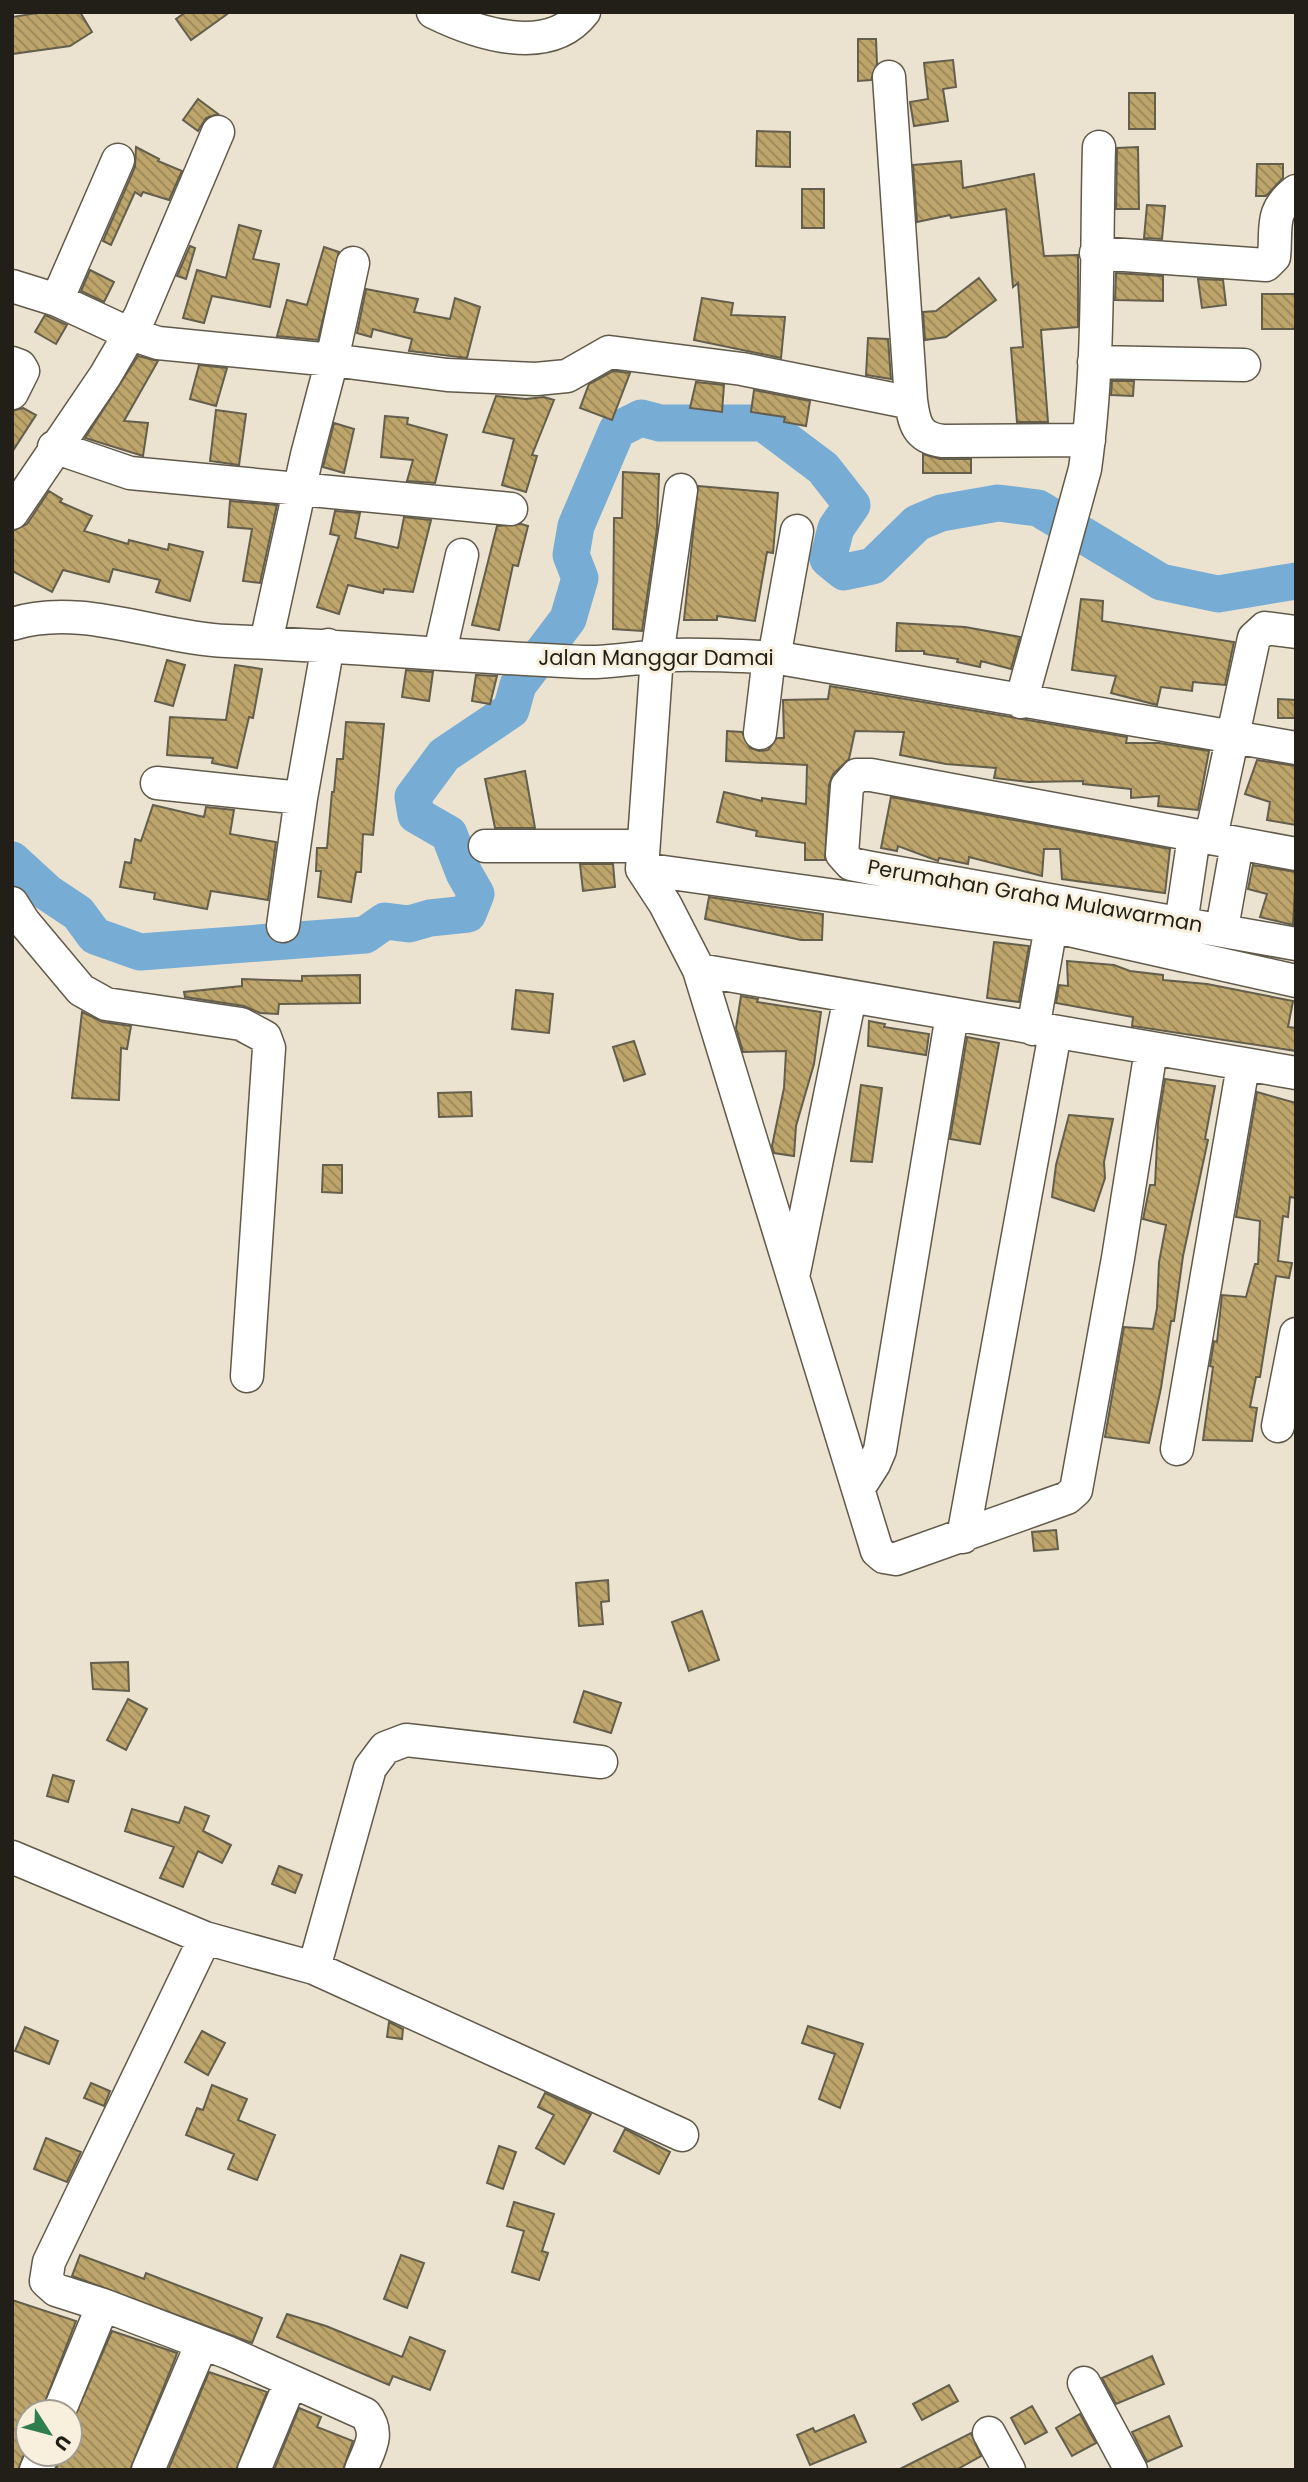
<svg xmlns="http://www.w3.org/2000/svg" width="1308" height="2482" viewBox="0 0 1308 2482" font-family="Poppins,sans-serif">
<defs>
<pattern id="building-back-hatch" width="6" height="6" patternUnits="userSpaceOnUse" patternTransform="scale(1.75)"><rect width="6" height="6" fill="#bda56b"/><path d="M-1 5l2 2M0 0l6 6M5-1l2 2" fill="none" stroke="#998657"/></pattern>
</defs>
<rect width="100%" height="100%" fill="#ebe3d0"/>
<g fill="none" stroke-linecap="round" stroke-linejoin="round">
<!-- river -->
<path stroke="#77acd5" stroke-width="37" d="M12,860L48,893L78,913L95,936L140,952L365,935L385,921L409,924L430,918L468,914L476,894L464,873L449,834L416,815L413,797L444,755L511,710L518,685L568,619L580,578L571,555L576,526L617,430L641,418L660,423H763L823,468L852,505L836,528L828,559L844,572L873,566L917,523L941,513L998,503L1038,508L1161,582L1218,594L1296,581"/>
</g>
<!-- building -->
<path fill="url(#building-back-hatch)" stroke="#645e4d" stroke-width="2" d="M44,12H80L92,32L70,46L12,54V17Z
M186,12H230L191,40L176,19Z
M858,39H876L877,64L871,80L858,81Z
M953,60L956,87L943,89L948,121L914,126L910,102L928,99L924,63Z
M1129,93H1155V129H1129Z
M198,99L218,114L206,118L198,131L183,120Z
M757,131L790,132V167L756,166Z
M136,147L159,159L158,161L182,171L169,200L143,192L141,196L135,192L111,245L103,241L135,167Z
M1138,147L1139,209H1116L1117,148Z
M961,161L963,188L1034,174L1044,256L1078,255V327L1041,330L1048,422H1017L1011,348L1023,347L1018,283L1013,287L1006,209L951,218L950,215L917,222L913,165Z
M1257,164H1283V178L1266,196H1256Z
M802,189H824V228H802Z
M1147,205L1165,206L1162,239L1144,238Z
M239,225L261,231L253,259L279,264L270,307L212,296L204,323L183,318L197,270L226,278Z
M190,246L195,248L186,279L177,276Z
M324,247L339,252L318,340L277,336L287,300L307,305Z
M90,270L114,282L104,302L81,291Z
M1116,273L1163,276V301L1115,300Z
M979,278L996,300L946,337L925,340L923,312L936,311Z
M1198,279L1223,280L1226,305L1202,308Z
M366,289L418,299L414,312L450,319L455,298L480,307L467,358L409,351L412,339L373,329L371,337L357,333Z
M1262,294H1296V329H1262Z
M702,298L733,303L731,315L785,317L781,358L694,340Z
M45,315L67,325L56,344L35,332Z
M868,338L888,339L891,379L866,375Z
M138,356L158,361L124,421L148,423L143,456L85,438Z
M199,365L227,368L216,406L190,399Z
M613,371L630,373L612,420L580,408L589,384Z
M1112,381H1134L1133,396L1111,395Z
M696,382L724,385L722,412L690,408Z
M754,390L810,401L806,426L784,422L785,417L751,412Z
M496,396L526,399L544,397L554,400L532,455L537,456L526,492L502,485L514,439L483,432Z
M23,408L36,415L12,452V411Z
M216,410L246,414L239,465L210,461Z
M385,416L408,418L407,424L447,435L435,483L407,481L413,460L381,457Z
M334,423L354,429L344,473L323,467Z
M923,454L940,459H971V473H923Z
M623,472L659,474L657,529L642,631L613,629L614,518H622Z
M698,486L778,493L773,553L767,552L755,621L717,616V620H684Z
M49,491L62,499L60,502L92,516L84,531L128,544L129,540L168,550L169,544L203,552L190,601L156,592L160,580L113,569L109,582L63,570L52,592L12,571V531L27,524Z
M230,501L277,505L260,583L243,581L252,529L228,527Z
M335,511L360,513L355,538L398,548L404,517L431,520L413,592L384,589L383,593L348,585L339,614L317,607L339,536L330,534Z
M521,524L528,526L518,566L513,565L499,630L472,625L497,526Z
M1081,599L1103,601L1102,621L1234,642L1225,685L1193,682L1192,691L1161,687L1157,705L1111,693L1116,676L1072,670Z
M897,623L965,627L1020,637L1011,669L981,661L980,667L957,662L958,659L924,654V651H896Z
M167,660L185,665L173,706L155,701Z
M235,665L262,669L253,718L249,717L237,768L212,763L213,758L167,755L170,717L226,720Z
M406,670L433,672L429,701L402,697Z
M476,675L497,676L490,704L472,701Z
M830,686L1127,737L1126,743H1159L1209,751L1198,810L1158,806L1159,796L1131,798V789L1083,784V781L1029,782L994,778L996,768L946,764L900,755L904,732L855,731L849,759L833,774L829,785L825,860H805V843L756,836L757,831L717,822L724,792L762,801V798L806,804L807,765L726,761L727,731L742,732L750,748L759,751L768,750L777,738H784L783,700L828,699Z
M1278,699L1296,700V718H1278Z
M346,722L384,724L373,835L363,834L361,872H356L351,902L318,897L321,871H316L317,848H327L332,792H334L337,759H343Z
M1257,760L1296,766V825L1267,820L1270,802L1245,794Z
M525,771L535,828H495L485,779Z
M891,797L1170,849L1165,893L1062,879L1060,849H1044L1042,876L969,857L968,864L939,858L938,861L898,846L897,851L881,848Z
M153,805L204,817L206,807L234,810L230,834L276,842L268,900L211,891L207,909L154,899L155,893L120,887L125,862L131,863L135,839L141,841Z
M580,864H613L615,887L583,891Z
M1253,865L1296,872L1293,925L1260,917L1267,894L1248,889Z
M709,897L823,914L822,940H801L705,919Z
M994,942L1029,946L1019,1002L987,998Z
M1067,961L1114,965L1130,971L1163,975V980L1207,984L1293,1001L1288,1027L1296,1028V1051L1132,1026L1133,1017L1056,1003L1059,985L1068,986Z
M360,975V1003L279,1004L278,1014L260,1013L244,1006L185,997L184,992L242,986V979L302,981V976Z
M516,990L553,994L549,1033L512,1029Z
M741,996L758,999L757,1002L821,1012L814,1064L796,1126L794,1156L774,1153L772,1146L784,1088L786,1051L743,1052L736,1028Z
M82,1012L103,1022L131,1026L127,1049L121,1048L119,1100L72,1098Z
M869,1021L885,1024L884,1027L929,1034L926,1055L868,1046Z
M967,1037L999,1043L980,1144L950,1139Z
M634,1041L645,1074L624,1081L613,1047Z
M1165,1079L1215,1086L1205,1139L1208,1140L1183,1256L1174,1321H1171L1161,1388L1149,1443L1105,1437L1124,1327L1153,1329L1157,1308L1159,1262L1166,1225L1143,1219L1150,1185H1155L1158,1122Z
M861,1085L882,1088L872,1162L851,1161Z
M471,1092L472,1116L439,1117L438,1093Z
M1257,1092L1296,1103V1198L1290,1197L1288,1217L1283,1216L1278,1261L1292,1263L1289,1278L1276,1276L1260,1377H1256L1250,1407L1257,1408L1252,1441L1203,1440L1213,1367L1210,1366L1214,1341L1217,1342L1222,1295L1246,1297L1255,1264H1258L1260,1221L1236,1217Z
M1069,1115L1113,1119L1104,1162L1105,1178L1094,1211L1052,1197L1056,1165Z
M323,1165H342V1193L322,1192Z
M1056,1530L1058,1549L1034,1551L1032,1532Z
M608,1580L609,1601L601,1602L603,1624L579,1626L576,1583Z
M702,1611L719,1660L689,1671L672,1622Z
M128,1662L129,1691L93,1689L91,1663Z
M584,1691L621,1703L611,1733L574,1722Z
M128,1699L147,1709L126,1750L107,1740Z
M53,1775L74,1781L68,1802L47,1796Z
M185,1807L209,1816L203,1831L231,1845L222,1863L198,1851L183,1887L160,1878L174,1847L125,1831L132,1809L179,1823Z
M279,1866L302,1875L295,1893L272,1884Z
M389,2022L403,2029L402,2039L387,2037Z
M808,2026L863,2044L840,2108L819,2099L835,2054L802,2043Z
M25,2027L58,2041L49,2064L15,2051Z
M202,2031L225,2043L208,2075L185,2062Z
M91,2083L110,2091L104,2106L84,2098Z
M212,2085L247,2099L238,2120L275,2135L257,2180L228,2169L234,2154L186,2135L197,2108L203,2110Z
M545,2093L591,2114L564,2164L536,2148L554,2115L538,2107Z
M625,2129L670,2152L659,2174L614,2151Z
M46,2138L81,2152L67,2182L34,2169Z
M499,2146L516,2152L503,2189L487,2183Z
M514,2202L554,2214L542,2251L548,2253L539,2280L512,2272L524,2231L507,2226Z
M80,2255L144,2279L146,2273L262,2318L252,2343L72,2276Z
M401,2255L424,2263L407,2308L384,2299Z
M12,2300L76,2321L41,2412H28V2444L18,2470H12Z
M287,2314L326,2326L402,2357L410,2337L445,2351L430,2390L393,2376L389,2385L277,2337Z
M112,2331L177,2353L175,2359L130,2470H56L61,2454H70V2427Z
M1152,2356L1164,2384L1116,2404L1102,2378Z
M209,2372L267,2392L236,2470H168Z
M949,2385L958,2401L922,2420L913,2404Z
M1032,2406L1047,2432L1025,2444L1011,2418Z
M299,2408L321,2417L317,2427L353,2441L343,2470H274Z
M1080,2414L1096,2443L1072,2456L1056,2428Z
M854,2415L866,2442L810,2465L797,2435L813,2428L815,2432Z
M1169,2416L1182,2446L1147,2462L1132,2432Z
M971,2433L981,2456L956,2470H898Z"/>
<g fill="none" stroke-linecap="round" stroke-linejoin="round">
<defs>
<path id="minor" d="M433,12C476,33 548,58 584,12
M889,77L911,400C914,423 917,438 943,441L1089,440
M1096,253L1266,265L1274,257C1277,227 1269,212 1296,191
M12,286L57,300L128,333L158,343L332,360L353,263
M57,300L118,160
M1094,362L1244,365
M12,363L20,366L23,371L12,393
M54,447L130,473L511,509
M681,490L657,656L642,869L665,904L699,970L877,1551L884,1557L896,1559L1067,1498L1076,1490L1118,1258L1151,1050
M12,513L105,376L140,316L218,132
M12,624C82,602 156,638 227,641C346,646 464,657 583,662C612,663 643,656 673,655C709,654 743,656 779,658L1296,748
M266,642L307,455L332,360L447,375L536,379L567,376L609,352L742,369L902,401L911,400
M440,652L462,555
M774,658L797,531
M1021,702L1085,469C1100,363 1096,254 1099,147
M760,733L769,657
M157,783L301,798
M1211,837L1254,638L1265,628L1296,632
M485,846H643
M1296,854L871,775H857L847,786L842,854L851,864L871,868L1296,944
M642,869L1051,926L1296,981
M12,903L24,922L81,990L106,1004L241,1024L265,1037L269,1048L247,1376
M1181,924L1194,836
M283,926L301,798L328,645
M1222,928L1237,844
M699,970L1296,1073
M1033,1029L1051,926
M793,1277L850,997
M1278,1426L1296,1334
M1177,1449L1243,1066
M858,1489L874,1464L880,1450L952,1015
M963,1537L1055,1033
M12,1857L205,1938L314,1968L682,2135
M314,1968L370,1768L385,1748L406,1740L601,1762
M103,2305L56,2290L46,2281L49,2262L205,1938
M1084,2383L1131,2470
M59,2412L103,2305L229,2353L365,2414C381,2434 369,2449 361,2470
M989,2433L1009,2470
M36,2470L43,2454
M148,2470L202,2343
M254,2470L291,2381"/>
</defs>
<!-- minor casing -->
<use href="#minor" stroke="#615a4a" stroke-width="35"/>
<!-- minor -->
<use href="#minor" stroke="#fff" stroke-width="32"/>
</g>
<g text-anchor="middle" stroke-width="6" stroke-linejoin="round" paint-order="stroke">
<!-- street labels -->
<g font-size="21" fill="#221f18" stroke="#f8f0dd">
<text x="656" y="665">Jalan Manggar Damai</text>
<text transform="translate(1035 896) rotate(10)" y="7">Perumahan Graha Mulawarman</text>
</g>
</g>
<!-- border -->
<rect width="1308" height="2482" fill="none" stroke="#221f18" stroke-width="28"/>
<!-- north arrow -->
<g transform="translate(49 2433) rotate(126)"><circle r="33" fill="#f8f0dd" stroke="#a29c8e" stroke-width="2"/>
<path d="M0-5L12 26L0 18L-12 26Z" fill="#2f7e4e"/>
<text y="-10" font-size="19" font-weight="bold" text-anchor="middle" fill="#221f18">U</text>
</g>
</svg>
